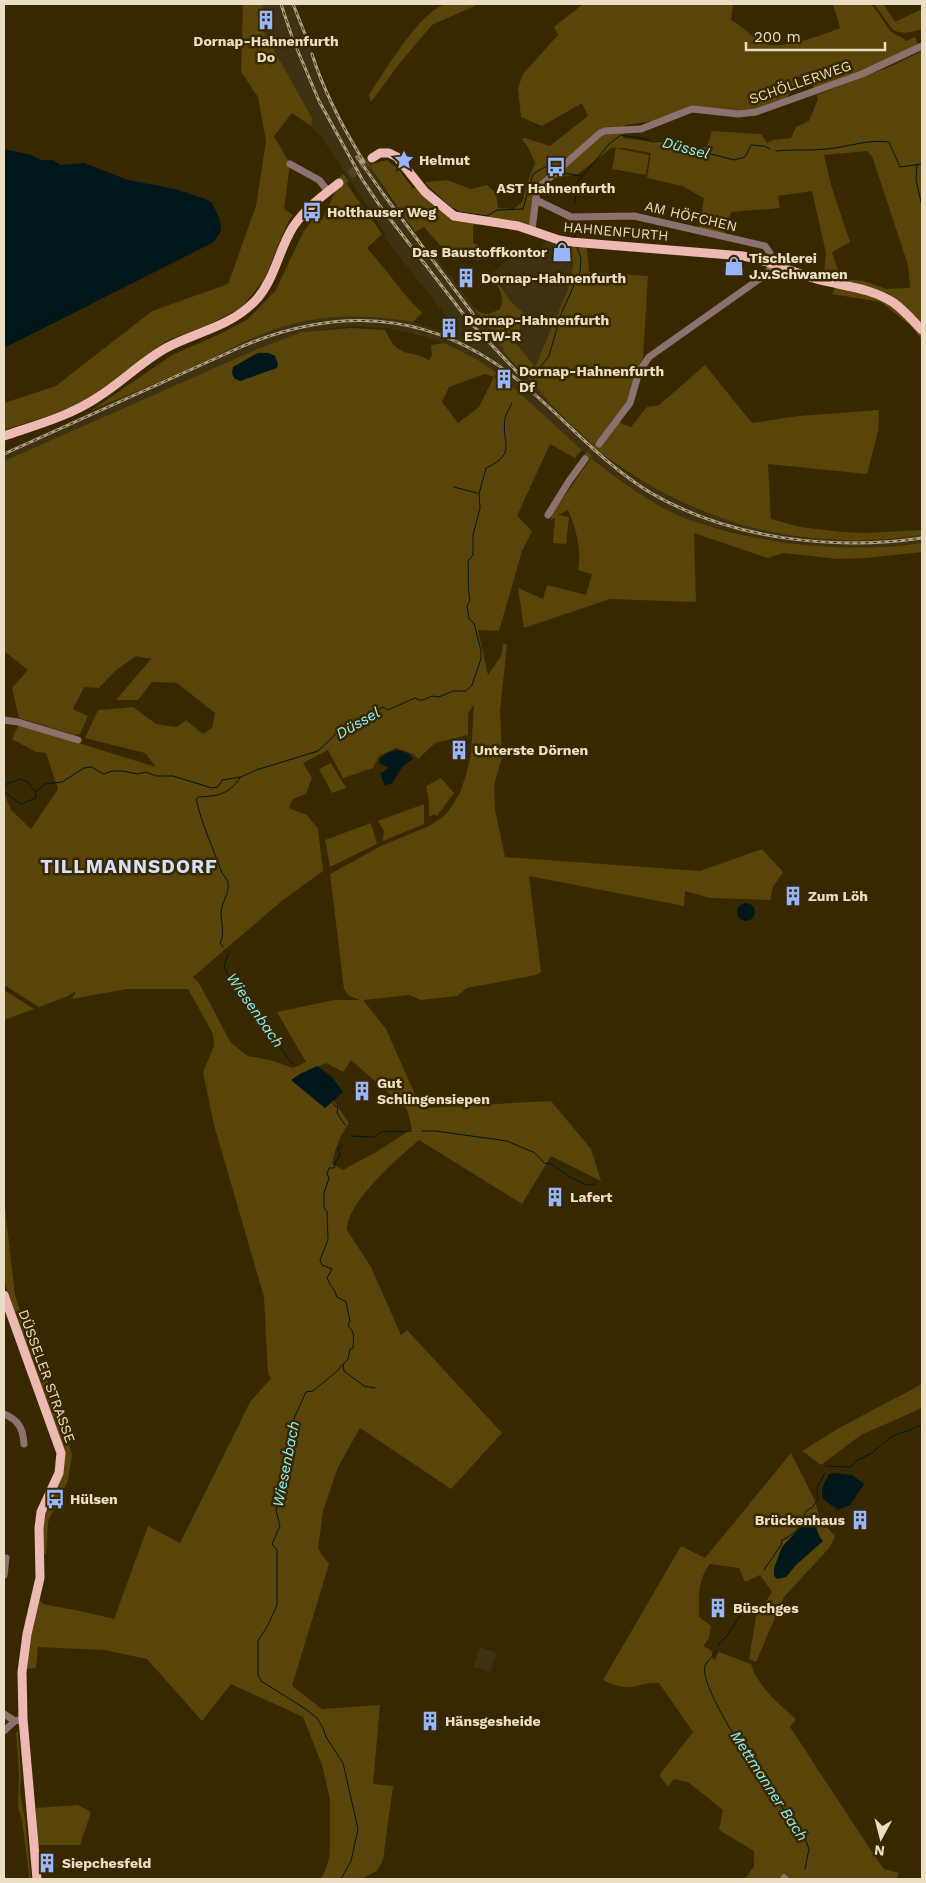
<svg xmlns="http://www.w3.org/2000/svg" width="926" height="1883" viewBox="0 0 926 1883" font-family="'Work Sans',sans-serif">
<rect width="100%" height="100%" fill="#382800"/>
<!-- built -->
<path fill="#3e3212" d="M263,4H296L316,63L334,103L345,126L386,192L429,253L432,252L474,307L505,349L503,351L559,413L597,450L626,472L675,499L703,512L740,524L794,536L828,540L893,539L922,535V543L867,548H828L760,538L697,523L670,512L645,498L618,478L582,450L511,385L508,388L494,377L497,373L478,360L444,343L410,333L386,328L352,326L302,332L255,350L4,461V451L262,334L293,324L323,318L355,316L381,317L413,322L442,331L450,321L384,237L386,235L322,138L311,126L291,112L251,91L253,86L293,108L313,122L261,27Z
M546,240L569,247L573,266L568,289L535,368L514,341L515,304L509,299L498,279L492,273L517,252L534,258Z
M480,1647L497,1653L491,1672L473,1667Z"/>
<!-- green -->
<path fill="#594409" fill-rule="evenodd" d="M243,4H263L261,27L312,118L311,126L292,113L274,136L290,164L284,209L293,215L287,224L264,280L242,307L208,325L166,341L101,390L78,404L51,415L4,430V403L56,386L152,311L228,284L256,206L266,141L258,97L241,72Z
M446,4H479L432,25L399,64L371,102L369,95C385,71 420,11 446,4Z
M583,4H733L731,20C742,26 752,37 763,43C781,51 822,35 840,28L833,4H870C880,12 886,28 893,33C897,36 902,36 906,41L915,37L918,45L892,59L814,90L810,80L799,76L786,99L752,111L736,113L691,107L653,121L625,125L623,138L646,141L672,140L693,148L707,147L712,131L761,134L767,143L773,140L791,138L796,127L809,121L818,99L816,95L894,65L922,51V340L911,326L881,302L832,294L840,279L824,275L826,253L812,191L778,196L780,208L731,212L725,234L699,229L704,198L682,186L647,178L651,153L624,148H611L578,174L551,179L536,193L531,228L500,221L473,225V243L485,249L478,261L465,251L454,261L424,227L415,232L369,165L387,160L400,171L413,189L427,182L447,180L471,189L487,185L496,193L498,208L514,209L523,201L526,186L535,163L528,147L522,139L525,138L550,146L588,116L582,103L542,126L521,117L518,88L523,74L558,35L554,27ZM867,151L872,156L908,265L910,288L886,289L864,281L841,279L832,252L850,242L831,185L824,155Z
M874,4L884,5L895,22L922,9V29C912,32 904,35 893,30Z
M616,148L649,155L646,175L612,169Z
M346,183L382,234L367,248C386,269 402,293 422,313L413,322C360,313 313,314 263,334C245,341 228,350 211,359C172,377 132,393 92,410L172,355L220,334L248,319L276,290L303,232L318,213L322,220L336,190Z
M569,247L587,248L589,272L648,276L643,358L620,423L631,427L647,407L659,405L705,365L752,423L799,416L879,410L878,431L867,474L768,464L771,519L800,527L842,532L867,533L922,530V535C800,553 695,524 597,450L606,439H598L593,445L559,413L503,351L504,349L474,307C484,317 488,315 500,309C505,295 499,289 492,277L494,275L509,299L526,316L514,341L535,367L568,289L573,266Z
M351,328L385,330C388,335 391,343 396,347C405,356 421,352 429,361L432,355L431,345L444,343L478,360L497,373L494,377L508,388L511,385L582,450L575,458L550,444L517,516L532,531L522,551L499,631L478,630L488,675L501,656L503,644H507L500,711L502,757L494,785L495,810L505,857L700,871L762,849L783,872L773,887L770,900L710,898L685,891L684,906L529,876L541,972L536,975L467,988L457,996L421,1000L409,995L363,1000L386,1029L419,1103L424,1108L551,1101L591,1149L601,1181L551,1156L522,1204L419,1140C399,1157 346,1203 347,1230L371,1267L401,1335L407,1330L502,1433L451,1489L360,1428L338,1467L323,1511L318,1549L329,1564L292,1686L322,1709L380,1705L373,1784L393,1786L383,1860L377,1871L361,1879H320L325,1872L330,1855V1799L322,1765L303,1717L231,1684L202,1721L147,1659L104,1650L38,1647L36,1668L27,1669L29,1640L39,1600L43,1604L85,1612L114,1619L148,1526L180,1543L250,1402L271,1378L268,1373L264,1297L214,1125L203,1072L214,1046L213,1034L188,989H127L72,999L76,991L68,996L39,1007L4,985V793L11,810L31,829L58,789L46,753L36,752L12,739L18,726H24L156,767L145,753L85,738L98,710L133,707L156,724L177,727L186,720L203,734L212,728L215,713L177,683L152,682L138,700H116L151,659L136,656L115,671L99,688L84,687L73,709L88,716L80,734L75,735L19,718L12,688L28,670L8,654L4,652V461L255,350L302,332ZM485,374L494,377L479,407L458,423L442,402L449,387ZM474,704L471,753L466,775L460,793L447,813L443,817L429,826L381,846L330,874L344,989L349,996L360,1000H334L277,1012L306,1062L293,1068L270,1060L248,1056L231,1043L199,983L193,977L283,900L323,871L318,829L307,815L289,808L293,799L306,794L312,778L303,763L328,750L343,778L373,768L379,756L396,748L413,754L418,759L435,743L468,735V714ZM351,1060L407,1109L412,1129L376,1152L343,1170L332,1164C335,1149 340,1136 349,1123L333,1100L325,1108L292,1080L300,1074L326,1063L343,1072Z
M591,458C616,477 641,497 669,511C689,521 709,526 730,532C794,547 857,552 922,543V552L867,558L837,559L783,553L768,558L694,533L696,602L610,599L524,628L518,588L543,599L547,585L586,595L592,574L578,570C582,551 576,528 568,510L558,515L569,517L566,544L553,543L555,518L551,520L552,514Z
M331,763L346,788L332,793L319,769Z
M441,778L454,793L437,816L434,814L429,817V802L426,786Z
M424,804V824L383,841L384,831L378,821Z
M371,823L377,844L330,867L325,840Z
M4,990L34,1009L4,1020Z
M4,1199L15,1296L32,1346L59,1408L72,1455L68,1480L48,1522L46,1555L42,1551L43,1521L63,1469L8,1298L4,1275Z
M922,1384V1408L861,1435L821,1465L802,1451L839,1428Z
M791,1453L815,1501L820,1520L835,1536L830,1547L784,1597L756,1662L749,1659L756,1617L772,1592L760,1575L745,1582L739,1568L710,1564C697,1580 699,1598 699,1617L711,1626L709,1638L703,1646L711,1650L714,1661L719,1652L751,1664C758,1687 778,1703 796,1719L790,1727L878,1861L884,1869L899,1873L896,1879H745L754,1866V1851L719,1830L723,1810L688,1782L674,1779L668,1787L660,1776L661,1773L693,1732L659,1683C648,1682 641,1686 630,1687C622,1688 610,1684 603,1680L681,1546L705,1558Z
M16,1732H18L21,1774L20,1792L25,1819L31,1879H29V1875L22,1820L18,1807L19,1774Z
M78,1805L91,1812L80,1845H37L36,1808Z"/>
<!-- water -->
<path fill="#00171b" d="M4,149L31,155L41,160H53L61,165L84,163L128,180L175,189L206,199L212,203L220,220L221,231L214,242L4,348Z
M258,353H269L275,356L278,364L277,368L240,381L235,379L232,374L233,367Z
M397,750L408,753L413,759L403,766L392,783L385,786L380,774L389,768L379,763L380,759L387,753Z
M737 912a9 9 0 1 1 18 0a9 9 0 1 1-18 0Z
M317,1066L331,1076L343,1092L325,1108L291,1080L300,1074Z
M833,1473L852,1475L864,1484L850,1505L838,1510L823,1499L822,1488L829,1474Z
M813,1521C818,1528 817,1535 823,1541L796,1565L786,1577L777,1579L774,1576V1568L782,1547L803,1524Z"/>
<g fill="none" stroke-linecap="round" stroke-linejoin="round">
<!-- stream -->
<path stroke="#00171b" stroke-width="1" d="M776,151C793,149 810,151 827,149C848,147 868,139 889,142L900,167L922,164
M917,165L916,180L922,206
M564,173L581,176
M423,182L450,207L459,212L487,216L497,210L523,209L533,174L545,167L554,169
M575,203L577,183L609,144L621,135L645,139L652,142L660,141L674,143L697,154H711L734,160L745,157L751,145L764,146L770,149
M574,229L575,238
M541,366L549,356L561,314L580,272L581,258L577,247
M454,487L477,493
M4,785L20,779L27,781L35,792
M4,792L21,804L36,798L35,792L45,784L62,782L84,768L91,767L104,774L112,771H122L138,774L146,772L156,776H173L212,788L218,787L222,780L241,777L256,770L318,751L339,731L362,723L372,713L383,707L388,710L415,698L419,700H423L432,696L439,697L453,691H466L472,685L481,659V651L474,623L469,619L467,606L470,600C467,587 469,576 468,561L473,555V535L480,508L479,494L486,468C518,453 501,444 505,418C506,413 510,408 512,403
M223,947L220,943C225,935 221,922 221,913C221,902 230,894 228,883C227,879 224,876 222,873C213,848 202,825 196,799L198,797C218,796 228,795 240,778
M228,954L224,966L229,978L246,1004L293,1064
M331,1101L335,1106L338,1107L337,1113L345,1125
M422,1131H436L507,1141L535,1153L544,1163L551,1164L570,1177L587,1185L595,1184
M351,1136L370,1137H374L381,1132L411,1131
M343,1365L344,1371L364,1386L375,1388
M826,1466L850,1467L858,1460L872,1453L891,1437L922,1425
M764,1570L781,1545L782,1540C790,1537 799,1529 803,1520C805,1514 804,1510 812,1508L818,1499L817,1488L825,1473
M718,1646C720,1641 723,1641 726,1637C732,1628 737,1620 743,1611H745
M716,1651C714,1657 707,1660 705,1666C698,1688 767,1787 782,1808L787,1811L806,1841L809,1849L805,1869
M341,1879L351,1861L358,1829L343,1763L326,1737L323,1728L317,1718L304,1708L261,1681L258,1675V1641L268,1625L277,1605V1550L272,1544L280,1526L276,1510L283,1482L282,1476L285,1471L288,1438L292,1423L306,1392L313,1391L336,1372L348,1359L350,1349L353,1348C353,1338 356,1333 348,1326L350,1321L346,1302L337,1297C335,1289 330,1286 327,1278L332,1269L322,1265L320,1260L328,1240L327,1211L324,1208V1193L329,1178L327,1174L329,1168H334L336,1161L340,1155L338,1149L342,1145"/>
<!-- minor-tunnel -->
<path stroke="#53431d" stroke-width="7" stroke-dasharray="7 3.5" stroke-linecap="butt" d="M585,459L599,444"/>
<!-- major-tunnel -->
<path stroke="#53431d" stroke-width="9" stroke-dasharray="9 4.5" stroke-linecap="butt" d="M339,183L372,158"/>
<!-- minor -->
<path stroke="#8c726f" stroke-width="7" d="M290,164L319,180L328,191
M536,200L571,217L634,216L765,246L770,253L768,262
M532,230L537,189L600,133L605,131L641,129L692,109L738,114L756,112L862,74L922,46
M599,444L630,403L639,372L649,357L765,275L774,265
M548,515L569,481L585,459
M4,720L18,722L78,740
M4,1414C19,1420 23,1429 24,1444
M4,1575L6,1558
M4,1714L15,1721L23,1719
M4,1731L15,1721
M784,1878L785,1879"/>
<!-- major -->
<path stroke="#eeb9b2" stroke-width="9" d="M372,158L380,153H389L397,157L425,192L454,216L518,226L559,240L571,242L743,256C767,260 790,271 813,278C840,286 870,287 894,303C905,311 913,321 922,330
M4,436C36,425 70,416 98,397C122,382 141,362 166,348C196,332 230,327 255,301C275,280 278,251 293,227C305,209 322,196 339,183
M4,1295L61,1453L59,1473L41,1512L39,1528L40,1578L27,1634L22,1672L23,1719L37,1879"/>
<defs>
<path id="rail" d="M281,4L292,37L319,101L362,179L380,206L468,320L518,373
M293,4L305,34
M312,54C324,92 343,128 364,162
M357,157L384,195L473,314
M4,454L243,346C349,302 444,314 531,391C570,425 606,466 651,493C730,539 833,551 922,538"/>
</defs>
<!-- rail casing -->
<use href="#rail" stroke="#aea182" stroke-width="3"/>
<!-- rail -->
<use href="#rail" stroke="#382800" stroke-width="1" stroke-dasharray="4" stroke-linecap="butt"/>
</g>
<!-- icons -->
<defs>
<symbol id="building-bare" viewBox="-9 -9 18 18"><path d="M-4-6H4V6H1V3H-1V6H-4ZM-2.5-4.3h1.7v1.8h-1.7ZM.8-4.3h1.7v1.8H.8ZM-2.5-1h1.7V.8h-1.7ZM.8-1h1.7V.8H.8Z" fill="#98b6fd" stroke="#382800" stroke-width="2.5" paint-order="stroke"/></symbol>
<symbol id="sight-bare" viewBox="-9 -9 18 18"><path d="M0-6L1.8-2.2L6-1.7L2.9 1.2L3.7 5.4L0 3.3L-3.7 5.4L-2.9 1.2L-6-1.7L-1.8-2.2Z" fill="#98b6fd" stroke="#382800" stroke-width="2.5" paint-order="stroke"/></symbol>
<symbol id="bus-bare" viewBox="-9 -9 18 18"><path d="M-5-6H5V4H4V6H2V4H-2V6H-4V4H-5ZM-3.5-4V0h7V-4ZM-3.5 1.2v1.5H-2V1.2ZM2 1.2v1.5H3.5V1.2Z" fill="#98b6fd" stroke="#382800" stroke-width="2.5" paint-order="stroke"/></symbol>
<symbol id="shop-bare" viewBox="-9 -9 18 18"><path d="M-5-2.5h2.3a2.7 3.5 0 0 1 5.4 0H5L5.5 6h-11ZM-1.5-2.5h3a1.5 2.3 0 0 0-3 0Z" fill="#98b6fd" stroke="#382800" stroke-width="2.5" paint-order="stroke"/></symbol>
</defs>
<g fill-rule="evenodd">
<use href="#building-bare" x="252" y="6" width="28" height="28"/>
<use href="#sight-bare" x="390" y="146" width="28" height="28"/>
<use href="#bus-bare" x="542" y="153" width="28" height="28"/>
<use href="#bus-bare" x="298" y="198" width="28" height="28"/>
<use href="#shop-bare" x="548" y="238" width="28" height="28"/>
<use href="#shop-bare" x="720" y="252" width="28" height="28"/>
<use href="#building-bare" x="452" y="264" width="28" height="28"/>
<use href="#building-bare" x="435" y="314" width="28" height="28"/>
<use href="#building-bare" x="490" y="365" width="28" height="28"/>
<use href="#building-bare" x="445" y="736" width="28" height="28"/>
<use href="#building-bare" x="779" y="882" width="28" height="28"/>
<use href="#building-bare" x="348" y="1077" width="28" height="28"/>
<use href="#building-bare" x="541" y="1183" width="28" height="28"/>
<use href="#bus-bare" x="41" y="1485" width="28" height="28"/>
<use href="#building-bare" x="846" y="1506" width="28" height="28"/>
<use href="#building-bare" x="704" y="1594" width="28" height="28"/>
<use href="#building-bare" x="416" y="1707" width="28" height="28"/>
<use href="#building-bare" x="33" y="1849" width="28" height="28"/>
</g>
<g text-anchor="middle" stroke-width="5" stroke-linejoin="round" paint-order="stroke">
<!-- poi labels -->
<g font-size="14" font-weight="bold" fill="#eadec4" stroke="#382800" text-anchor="start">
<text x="266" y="46" text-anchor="middle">Dornap-Hahnenfurth<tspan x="266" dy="16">Do</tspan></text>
<text x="419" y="165">Helmut</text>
<text x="556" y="193" text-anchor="middle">AST Hahnenfurth</text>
<text x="327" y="217">Holthauser Weg</text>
<text x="547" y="257" text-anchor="end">Das Baustoffkontor</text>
<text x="749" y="263">Tischlerei<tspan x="749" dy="16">J.v.Schwamen</tspan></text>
<text x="481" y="283">Dornap-Hahnenfurth</text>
<text x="464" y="325">Dornap-Hahnenfurth<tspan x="464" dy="16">ESTW-R</tspan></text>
<text x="519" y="376">Dornap-Hahnenfurth<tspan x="519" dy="16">Df</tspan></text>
<text x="474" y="755">Unterste Dörnen</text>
<text x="808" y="901">Zum Löh</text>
<text x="377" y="1088">Gut<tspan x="377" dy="16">Schlingensiepen</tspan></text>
<text x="570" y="1202">Lafert</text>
<text x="70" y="1504">Hülsen</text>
<text x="845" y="1525" text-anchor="end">Brückenhaus</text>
<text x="733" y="1613">Büschges</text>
<text x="445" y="1726">Hänsgesheide</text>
<text x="62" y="1868">Siepchesfeld</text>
</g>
<!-- street labels -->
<g font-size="14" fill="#eadec4" stroke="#382800">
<text transform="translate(800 82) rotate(-19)" y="5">SCHÖLLERWEG</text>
<text transform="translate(691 216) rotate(13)" y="5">AM HÖFCHEN</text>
<text transform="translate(616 231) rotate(5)" y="5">HAHNENFURTH</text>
<text transform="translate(47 1376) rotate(70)" y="5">DÜSSELER STRASSE</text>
</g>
<!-- water labels -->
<g font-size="15" font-style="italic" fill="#89f1fe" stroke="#382800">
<text transform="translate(686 148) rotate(15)" y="5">Düssel</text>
<text transform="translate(358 723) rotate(-30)" y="5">Düssel</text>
<text transform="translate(255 1010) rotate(55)" y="5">Wiesenbach</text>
<text transform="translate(286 1464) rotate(-79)" y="5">Wiesenbach</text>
<text transform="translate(769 1786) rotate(57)" y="5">Mettmanner Bach</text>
</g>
<!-- district labels -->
<g font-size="19" font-weight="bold" letter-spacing="1" fill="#d4e0fb" stroke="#382800">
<text x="129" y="873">TILLMANNSDORF</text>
</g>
</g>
<!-- border -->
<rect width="926" height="1883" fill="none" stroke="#eadec4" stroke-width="10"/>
<!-- north arrow -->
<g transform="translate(881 1838) rotate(187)" stroke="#382800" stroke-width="4" paint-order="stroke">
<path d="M0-4L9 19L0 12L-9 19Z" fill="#eadec4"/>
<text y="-8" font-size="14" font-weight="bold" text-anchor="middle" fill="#eadec4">N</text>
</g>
<!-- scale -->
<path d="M746 42v8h139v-8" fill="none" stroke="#eadec4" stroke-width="2.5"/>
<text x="754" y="42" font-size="15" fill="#eadec4" stroke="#382800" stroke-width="4" paint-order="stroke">200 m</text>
</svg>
